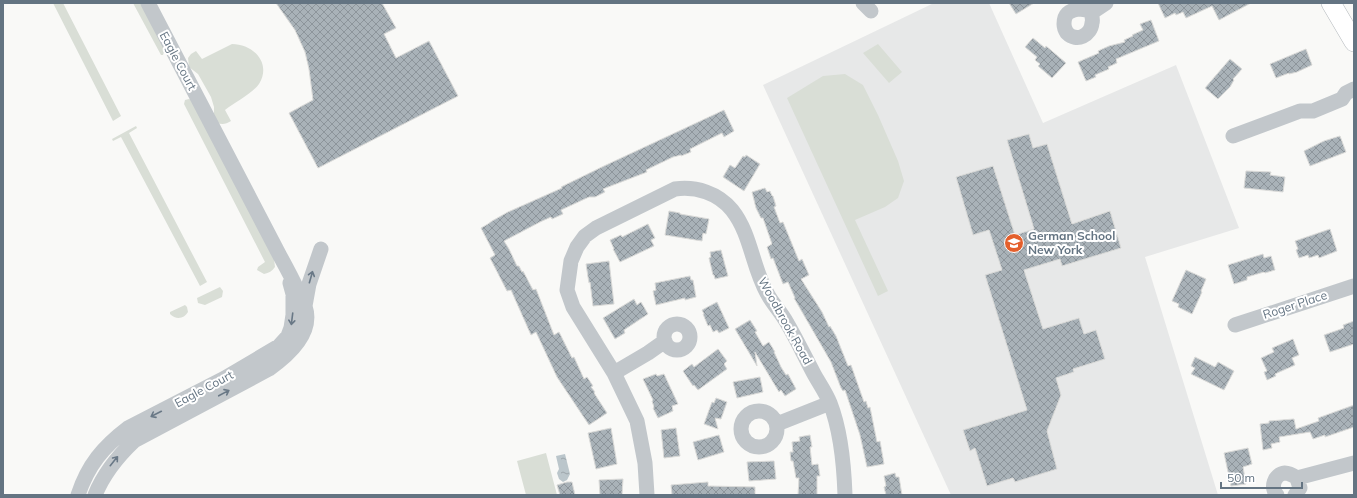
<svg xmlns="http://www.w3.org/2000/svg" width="1357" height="498" viewBox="0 0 1357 498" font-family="Mulish,sans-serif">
<defs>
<pattern id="water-ripples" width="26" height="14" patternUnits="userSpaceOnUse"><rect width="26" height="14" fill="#bbc6cb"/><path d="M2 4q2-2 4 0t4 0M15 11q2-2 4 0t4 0" fill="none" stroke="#9ca5aa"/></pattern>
<pattern id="building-cross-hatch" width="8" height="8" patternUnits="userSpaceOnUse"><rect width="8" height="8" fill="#a9b2b8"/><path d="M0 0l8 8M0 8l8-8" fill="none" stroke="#8d959b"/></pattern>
</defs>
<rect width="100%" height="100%" fill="#f9f9f7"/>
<!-- built -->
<path fill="#e7e8e8" d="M934,3H989L1043,123L1176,65L1239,228L1145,257L1218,495H951L763,85Z"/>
<!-- green -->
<path fill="#d9ded6" d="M53,3H63L121,116L113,121Z
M133,3H141L165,49L163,55H161Z
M232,44C253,44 272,63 259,84C253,93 234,103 225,110L231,121C226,124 223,125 217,123L214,114V107L211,97L198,74L189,67L188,58L191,54L196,51L202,59Z
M878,44L902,72L889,83L863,53Z
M845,74L863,85L878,115L898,161L904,181L898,198L885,207L855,220L888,291L878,296L787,98L823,76Z
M189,99L192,100L274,259L275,267C272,271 269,273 264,274L257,270L258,267L265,262L184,104L185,100Z
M136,126L137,128L129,133L207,282L200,286L121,137L113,141L112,139Z
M220,287L223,291L222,297L205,305L198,303L197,298Z
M185,305L187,307L188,312C184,319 176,320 170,314V312Z
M546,453L557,495H526L517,461Z"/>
<!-- water -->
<path fill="url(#water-ripples)" d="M565,454L570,474L567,480L563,482L559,479L557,473L559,469L556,456Z"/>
<!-- building -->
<path fill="url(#building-cross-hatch)" stroke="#dbdbd9" d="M276,3H382L396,28L384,34L396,58L429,41L458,96L318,168L289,113L313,100L309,69L305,52L295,30Z
M1009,3H1034L1016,14Z
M1158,3H1251L1219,20L1212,6L1186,18L1183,12L1176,15L1175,13L1165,18Z
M1151,20L1159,41L1116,59L1117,63L1108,67L1109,69L1095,75L1096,77L1086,81L1078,62L1099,53L1098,51L1109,46L1125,42L1124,40L1133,36L1132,35L1143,30L1140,24Z
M1033,38L1045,48L1046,46L1066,63L1052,78L1038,66L1040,64L1035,60L1037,57L1025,47Z
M1306,49L1312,65L1297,72L1289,74V73L1276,78L1270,64Z
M1230,59L1242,69L1233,79L1234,80L1230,87L1218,99L1205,88Z
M724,110L734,131L724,137L722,133L690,149L691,152L681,156V155L673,157L646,170L647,172L603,189L605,192L595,197H589L561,210L563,214L552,219L551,217L540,222L504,241L509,249L517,266H519L522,272L523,271L533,290L536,289L554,335L559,332L572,358L574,357L584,379L587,377L593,386L591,387L595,392L594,393L607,413L589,425L557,377L536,332L531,335L511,290L507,291L490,258L495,255L481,228L488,224L492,221L508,212L562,188L561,187L604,166Z
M1029,134L1033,148L1047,144L1072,224L1110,211L1121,248L1062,266L1060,259L1024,270L1043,329L1079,318L1084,334L1096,330L1105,359L1073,369L1074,372L1056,378L1061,395L1047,431L1057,469L1015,482L1013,478L987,486L975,448L970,451L963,430L1027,410L985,275L1002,270L989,230L973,235L956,177L993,166L1015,235L1034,229L1007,140Z
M1340,136L1346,152L1310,166L1304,151L1324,141Z
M746,155L760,164L744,191L723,177L730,165L735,168L743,156L745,157Z
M1246,171L1271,172L1270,175L1285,177L1283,192L1244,188Z
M765,188L767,192L770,191L772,196H773L776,206L774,207L780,223L783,222L799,261L802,259L809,275L801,279L822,312L829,327L830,326L836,336L848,366L851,365L864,402L866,401L868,408L870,407L877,442L880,441L884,464L867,467L860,435L845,390L843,391L841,388L831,362L794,298H795L788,282L783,284L773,258L771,259L767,247L772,244L763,218H761L756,208L752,192Z
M669,211L680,213V214L709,219L706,234L703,233L702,241L665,235Z
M648,224L655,238L651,240L654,246L620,262L613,249H614L610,240L621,235L622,237Z
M1330,229L1337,251L1319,258L1318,255L1309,258L1308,255L1299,258L1296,250L1298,249L1295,241Z
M721,250L728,276L715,279L714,275H713L709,258L711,257L710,252Z
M1263,254L1264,258L1271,256L1275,270L1265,273L1264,272L1247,277V280L1234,284L1228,265Z
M609,261L614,304L593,306L590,282L589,283L588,277L586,264Z
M1186,270L1206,279L1201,291L1202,292L1192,314L1178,307L1179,304L1172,301Z
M690,276L691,280H693L696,297L685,300V298L656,305L653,291L656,290L655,283Z
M634,299L637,305L641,302L648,314L624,330L625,333L615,339L603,318Z
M717,302L729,328L719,333L717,330L713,332L710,325L708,326L703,314H704L702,310Z
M750,320L757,331L755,332L763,346L769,342L775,352H774L781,367L786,375L788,374L796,389L785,396L781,390L779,392L755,352L757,366L735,329Z
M1354,321V344L1330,352L1324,335L1344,328L1343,325Z
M1293,339L1299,355L1292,358L1295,365L1275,374L1276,376L1267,380L1264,372L1267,371L1261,358L1274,352L1272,348Z
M718,349L727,361L724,364L727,369L698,390L694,385L693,386L683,371L692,364L694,367Z
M1195,357L1215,367L1218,362L1234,371L1224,390L1191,374L1195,368L1191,366Z
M656,374L657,376L664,374L678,404L672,406L673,411L658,418L653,408L654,407L652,401L653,400L643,379Z
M760,377L763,392L737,398L733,382Z
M716,398L727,402L721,419L715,418L718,429L704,424L712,402L714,403Z
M1354,405V427L1325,437V435L1313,439L1310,432L1279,437L1280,442L1271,444L1272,448L1263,450L1260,424L1269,423V421L1294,419L1296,429L1319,421L1318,418Z
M611,428L617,464L596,469L588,433Z
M676,428L680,456L664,458L661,430Z
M719,435L724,452L698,460L693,442Z
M810,435L812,447H810L812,465L818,464L820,476H817V495H798L799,478H796L793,461H791L790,452H793L792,442L800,441L799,437Z
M1248,448L1252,464L1243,467L1246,484L1231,486L1224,453Z
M774,461L776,479L749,481L747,462Z
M895,473L896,477H899L902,495H886L884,487L886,486L884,476Z
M623,479L622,495H600L599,480Z
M567,482H572L575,495H560L557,485Z
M708,482V486L755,487V495H672L671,485Z"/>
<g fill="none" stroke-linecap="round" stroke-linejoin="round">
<defs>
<path id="major" d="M1331,3L1354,42"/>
</defs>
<!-- major casing -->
<use href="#major" stroke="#b4b9bd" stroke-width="20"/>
<!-- minor -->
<path stroke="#c2c7cb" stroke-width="15" d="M863,3L871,11
M1080,9L1087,10L1091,13C1092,16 1093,20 1092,23C1091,35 1077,43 1067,33C1065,30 1064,27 1064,24C1064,13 1070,10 1080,9Z
M1091,13L1106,3
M1233,136L1300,111H1313L1342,99L1346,93L1354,89
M305,306L309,284L321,249
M664 337a13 13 0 1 1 26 0a13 13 0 1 1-26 0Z
M1235,325L1354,286
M614,373L648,353L665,341
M741 429a18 18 0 1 1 36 0a18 18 0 1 1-36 0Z
M777,424L830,403
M1297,478L1354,463
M78,495C88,465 103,447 128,428L225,378L279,346L288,336L291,328L293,315V294L290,283
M95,495C104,473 117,457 134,441L269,369C289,355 314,333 305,306C304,300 300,294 297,289C292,278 286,267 280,256L148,3
M647,495L645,463L637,421L614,373L573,307L567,290L571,261L577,247L585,236L596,228L675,189C696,186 718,193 732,210C751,234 752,266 767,293C772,303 781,312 787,323C797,340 805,357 814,374C819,383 826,393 830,403C841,431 844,465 845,495
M1277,495C1270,488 1274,474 1285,473C1289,473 1294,476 1297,478L1300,488L1295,495"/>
<!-- major -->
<use href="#major" stroke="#fff" stroke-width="19"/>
</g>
<!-- one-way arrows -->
<defs><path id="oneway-shaft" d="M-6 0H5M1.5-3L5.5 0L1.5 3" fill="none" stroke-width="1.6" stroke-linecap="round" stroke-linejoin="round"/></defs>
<g stroke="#697886">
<use href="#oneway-shaft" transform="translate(311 277) rotate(-74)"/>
<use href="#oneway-shaft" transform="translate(292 319) rotate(97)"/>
<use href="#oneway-shaft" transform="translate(224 393) rotate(-28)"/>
<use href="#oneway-shaft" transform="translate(156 414) rotate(153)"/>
<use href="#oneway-shaft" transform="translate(114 461) rotate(-51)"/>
</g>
<!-- icons -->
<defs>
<symbol id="school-disc" viewBox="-11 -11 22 22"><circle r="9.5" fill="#e45f2c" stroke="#fff"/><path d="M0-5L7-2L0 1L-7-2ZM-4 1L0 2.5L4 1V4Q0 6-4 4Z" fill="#fff"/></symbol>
</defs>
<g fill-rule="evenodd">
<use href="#school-disc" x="1003" y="232" width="22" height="22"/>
</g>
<g text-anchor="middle" stroke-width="4" stroke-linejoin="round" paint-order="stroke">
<!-- street labels -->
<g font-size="12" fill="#647482" stroke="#fff">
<text transform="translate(178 61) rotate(62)" y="4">Eagle Court</text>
<text transform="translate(1295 305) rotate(-18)" y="4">Roger Place</text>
<text transform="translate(785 321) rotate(61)" y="4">Woodbrook Road</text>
<text transform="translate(204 389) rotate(-28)" y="4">Eagle Court</text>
</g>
<!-- poi labels -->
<g font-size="12" font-weight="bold" fill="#647482" stroke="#fff" text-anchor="start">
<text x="1028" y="240">German School<tspan x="1028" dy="14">New York</tspan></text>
</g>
</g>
<!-- border -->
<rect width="1357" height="498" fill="none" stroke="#647482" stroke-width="8"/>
<!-- scale -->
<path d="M1221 482v6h81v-6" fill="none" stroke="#647482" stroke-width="2"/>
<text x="1227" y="482" font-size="12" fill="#647482" stroke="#ffffff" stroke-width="3" paint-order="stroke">50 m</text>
</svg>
